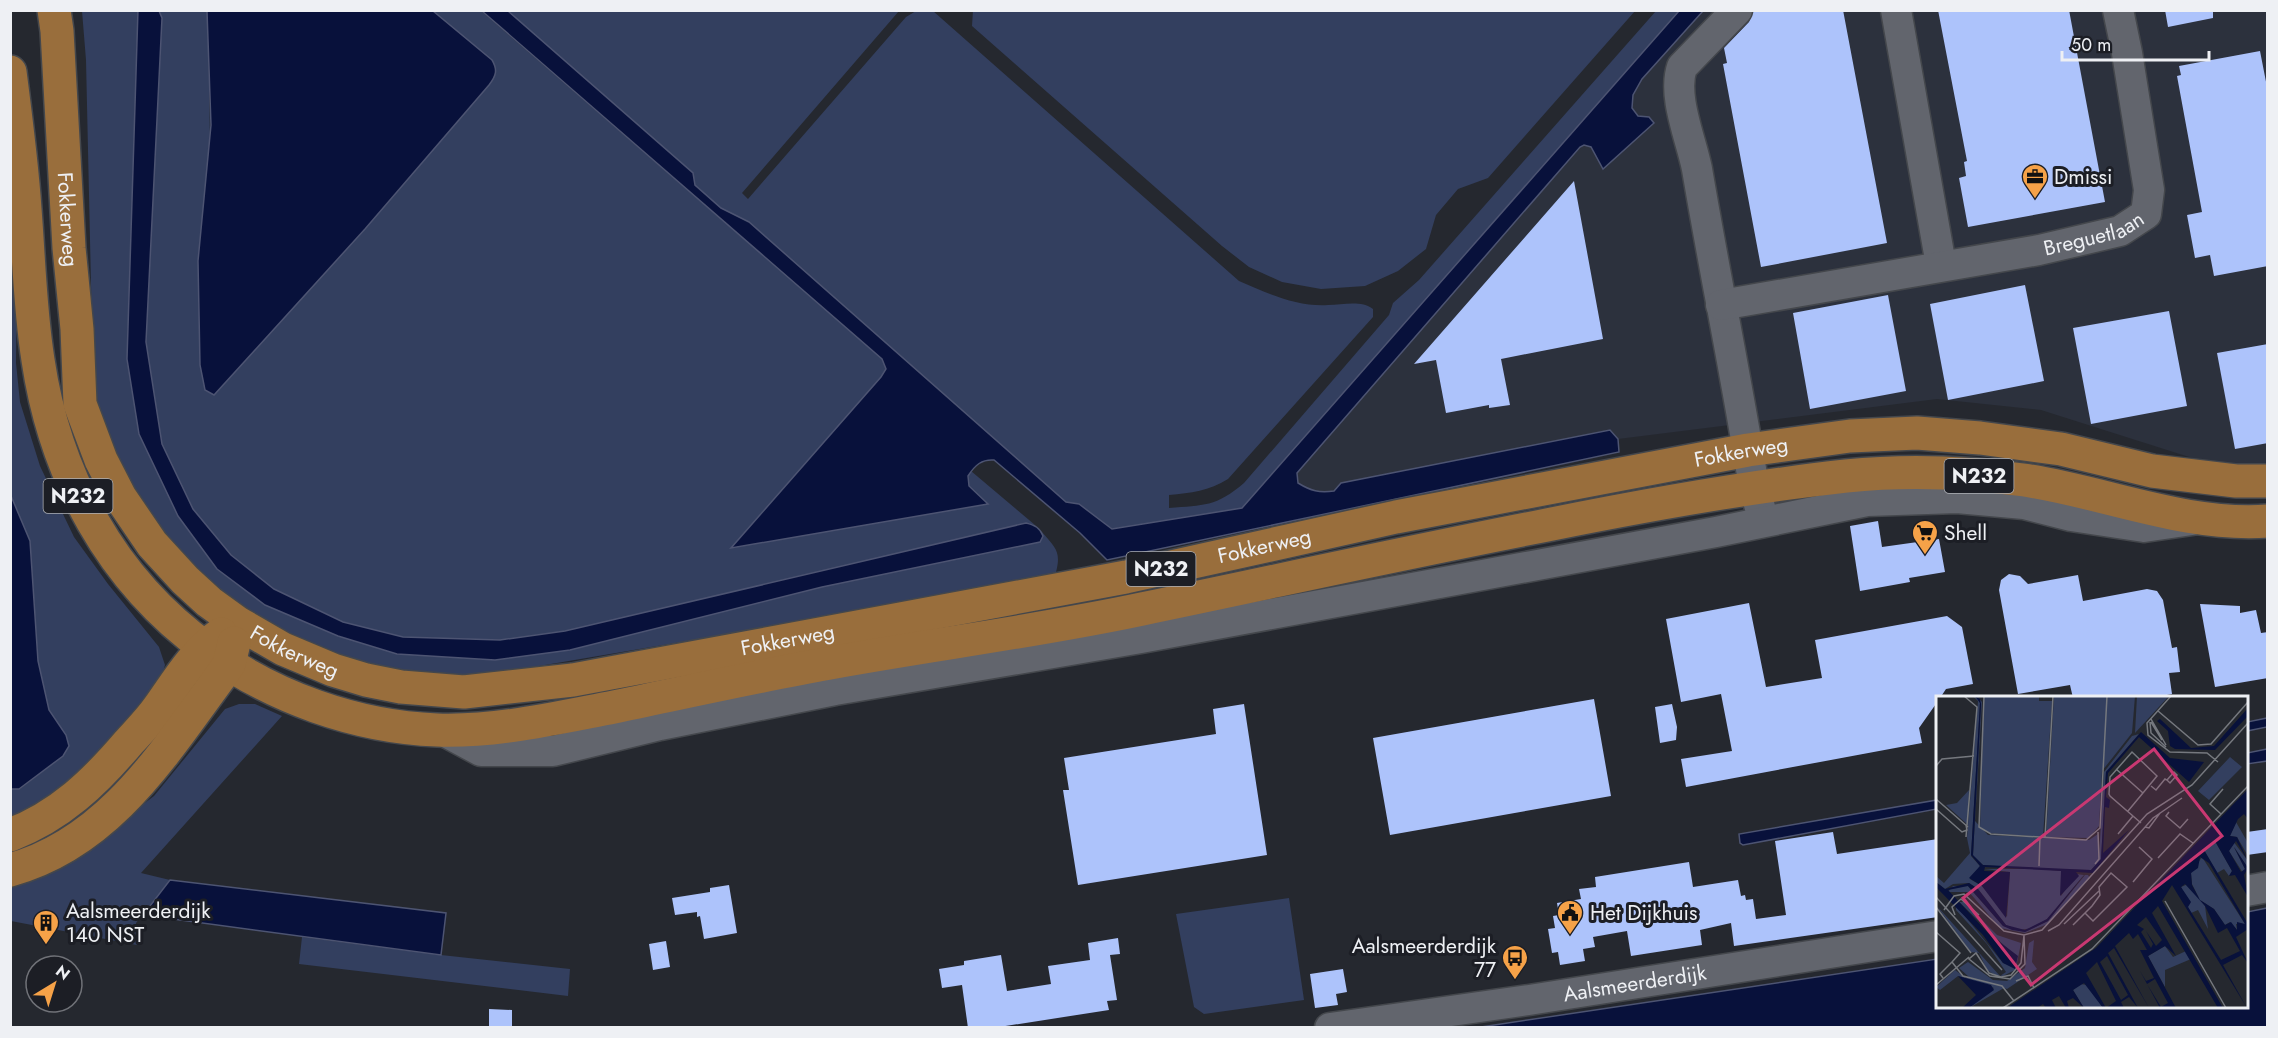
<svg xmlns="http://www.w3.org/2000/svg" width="2278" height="1038" viewBox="0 0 2278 1038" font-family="Jost,sans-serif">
<rect width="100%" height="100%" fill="#25282f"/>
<!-- built -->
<path fill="#2c313d" d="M1703,11H2267V467L2227,469L2041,410L1937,399L1618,439L1610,430L1341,483L1334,491L1320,493L1309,490L1298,483L1297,473L1306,460L1580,147L1584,145L1591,147L1603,169L1638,116L1631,107L1633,95L1642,79Z"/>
<!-- green -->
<path fill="#333f5f" d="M973,10H1635V11L1488,178L1458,189L1436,215L1426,249L1398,271L1365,286L1321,289L1282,282L1249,267L1222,246L972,26Z
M82,11H138L127,359L139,434L178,516L217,569L265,605L338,636L397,654L495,660L822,587L1040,542L1043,536L1041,531C1058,550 1062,553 1054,579L480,676L459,677L386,670L316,649L223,596L157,531L120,473L102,428L93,374L86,60Z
M159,11H207L208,16L214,394L365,229L493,79L492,60L433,11H481L882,359L886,369L881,377L732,547L987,503L969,486L968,476L971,471L1035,525L1026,523L565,631L500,640L403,637L343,622L274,589L231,555L193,509L162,444L146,342L162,19Z
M508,11H899L742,193L748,199L906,17L916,11H933L1239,281C1267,293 1297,307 1328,305C1343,305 1361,300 1373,309V317L1228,479C1209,491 1191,493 1169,495V508C1204,505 1216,507 1244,483L1389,315L1393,303L1419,280L1656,11H1679L1242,508L1112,529L1079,504L1066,502L749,222L721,208L695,185L692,173Z
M10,200L17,267L16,363L20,402L40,466L74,537L108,584L159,647L165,665L158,689L87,771L11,822V789H20L63,756L66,735L49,710L38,661L30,541L11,496Z
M239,704H255L282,716L141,873L170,880L136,923L137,945L11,921L10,885L79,853L154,796L225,709Z
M1289,898L1304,1000L1204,1014L1194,1007L1176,914Z
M302,937L441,955L570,969L568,996L299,964Z"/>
<!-- water -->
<path fill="#08113b" stroke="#4d5472" stroke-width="1.5" d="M138,10L159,11L162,18L146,342L162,444L193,509L231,555L274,589L343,622L403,637L500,640L565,631L1026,523C1035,525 1040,528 1043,536L1040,542L822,587L570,650L495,660L397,654L338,636L265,605L217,569L178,516L139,434L127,359Z
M207,11H433L492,60C498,70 496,76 489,85L365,229L214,395L205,390L200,365L198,261L211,125Z
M482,11H508L693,173L695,185L721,208L749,222L1066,502L1079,504L1112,529L1242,508L1679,11H1703L1642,79L1633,95L1632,108L1638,116L1649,117L1654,123L1603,169L1591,147L1584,145L1580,147L1297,473L1298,483C1311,491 1319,493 1334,491L1341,483L1610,430L1618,439L1619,452L1107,560L1080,533L994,460C982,459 975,465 968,476L969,486L988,504L731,548L881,377L886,369L882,359Z
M11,496L30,541L38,661L49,710L66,735L69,746L63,756L19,789H10Z
M2267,718V727L2247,731V722Z
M2267,749V761L2247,764V753Z
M1937,800V809L1743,845L1740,843L1739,834Z
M170,880L446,913L441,955L143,915Z
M2267,908V1027H1481L1937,959L1938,1006H2246L2247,912Z"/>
<!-- building -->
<path fill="#adc3fb" d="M1843,10L1887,243L1761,267L1723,64L1727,63L1724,48L1749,22L1754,10Z
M1938,10H2069L2105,202L1968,227L1959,178L1966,176L1964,162L1967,161Z
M2165,10H2213V18L2168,27Z
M2260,51L2268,92V266L2214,276L2210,255L2195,258L2187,215L2202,212L2177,76L2181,75L2179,66Z
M1574,181L1603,339L1501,359L1510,405L1489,408V405L1446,413L1436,360L1414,364Z
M2025,285L2044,381L1948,400L1930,304Z
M1888,295L1906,391L1810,409L1793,313Z
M2169,311L2187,406L2091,424L2073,328Z
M2268,344V443L2235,449L2217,353Z
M1878,521L1882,547L1939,539L1945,572L1909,578L1910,582L1860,591L1850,526Z
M2009,574L2020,576L2028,584L2078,575L2083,601L2147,589L2157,591L2163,600L2172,648L2177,647L2180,672L2169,673L2172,694L2151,698H2073L2070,685L2018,694L1999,590L2001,580Z
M1749,603L1766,687L1822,678L1815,640L1947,616L1962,627L1973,684L1946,689L1940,698H1938V701L1919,728L1922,743L1686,787L1681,759L1732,751L1721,694L1681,702L1666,619Z
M2200,604L2240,606V613L2256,610L2261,633L2268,632V678L2215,687Z
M1594,699L1611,796L1390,835L1373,738Z
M1244,704L1267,855L1078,885L1063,790H1069L1064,758L1216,734L1213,709Z
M1672,704L1677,727L1676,740L1660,743L1655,707Z
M2268,829V852L2247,855V832Z
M1833,832L1837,854L1938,839V917L1734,946L1731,923L1700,930L1702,945L1631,956L1627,931L1593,937L1595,947L1583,949L1585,961L1560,965L1558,952L1552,953L1548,929L1555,928L1553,916L1559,915L1557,903L1581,899L1579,889L1596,887L1595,877L1689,862L1693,887L1738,880L1741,896L1745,895L1746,900L1753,899L1756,919L1786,915L1775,841Z
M729,885L737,933L704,939L700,916L697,917V912L675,915L672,898L710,892V888Z
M1118,938L1120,954L1110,955L1117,1000L1107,1001L1109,1010L993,1028H968L962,985L942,988L939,969L964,965V961L1001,955L1007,991L1051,984L1048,966L1090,960L1088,943Z
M666,941L670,967L653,970L649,944Z
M1343,969L1347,992L1336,994L1338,1005L1315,1008L1310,974Z
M489,1009L512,1010V1028H489Z"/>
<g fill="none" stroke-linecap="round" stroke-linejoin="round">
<defs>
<g id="minor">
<path d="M1737,10L1682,67C1672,96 1691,139 1697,169C1715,275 1737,381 1754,487L1761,511"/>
<path d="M1896,10L1941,265"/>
<path id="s1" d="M1721,305L2039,250L2120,231L2146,214L2149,190L2127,53L2118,10"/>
<path d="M442,730L481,751H553L660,725L835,690L1141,638L1716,532L1867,501L1957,498L2024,504L2071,516L2144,527L2192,520"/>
<path d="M2246,891L2268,887"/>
<path id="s2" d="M1330,1028L1529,1000L1938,936"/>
</g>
<g id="major">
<path id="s3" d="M54,10L57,31L69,248L77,329L80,404L101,460L120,497L152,544L185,580L209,602L238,623L283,649L333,670L366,680L401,687L464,692L573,680L1126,577L1396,517L1748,450L1850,436L1917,433L1980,438L2061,449L2152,471L2236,481H2268"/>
<path d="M10,72C16,118 22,164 25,209C29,260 30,310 38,360C55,475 111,580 207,649C272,697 356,727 437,730C497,732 556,718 614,707C686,692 758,676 830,663C934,644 1039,631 1142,609C1277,581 1412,551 1547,525C1646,505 1745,487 1846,476C1905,470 1965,472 2024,480C2105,492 2184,527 2268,521"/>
<path d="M10,835C60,816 95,782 129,742C139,731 150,720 159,707C178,680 194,653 221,634"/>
<path d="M10,870C110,843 165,751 223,673L229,664L234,643"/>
</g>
</defs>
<!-- minor casing -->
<use href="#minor" stroke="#44474c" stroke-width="33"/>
<!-- major casing -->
<use href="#major" stroke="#44474c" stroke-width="36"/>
<!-- minor -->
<use href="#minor" stroke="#62656d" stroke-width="30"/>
<!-- major -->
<use href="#major" stroke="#996e3c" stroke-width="33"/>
</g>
<!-- icons -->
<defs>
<symbol id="office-pin" viewBox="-11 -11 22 30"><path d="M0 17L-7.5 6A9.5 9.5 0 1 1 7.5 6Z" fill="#f6a248" stroke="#1c1e25"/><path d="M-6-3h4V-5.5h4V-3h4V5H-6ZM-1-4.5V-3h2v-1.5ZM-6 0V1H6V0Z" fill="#111"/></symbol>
<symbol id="supermarket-pin" viewBox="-11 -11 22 30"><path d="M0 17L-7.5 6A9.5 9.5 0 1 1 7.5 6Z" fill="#f6a248" stroke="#1c1e25"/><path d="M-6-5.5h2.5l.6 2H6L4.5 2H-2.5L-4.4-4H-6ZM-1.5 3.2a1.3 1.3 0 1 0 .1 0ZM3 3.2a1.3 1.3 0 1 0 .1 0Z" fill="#111"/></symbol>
<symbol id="civic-pin" viewBox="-11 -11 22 30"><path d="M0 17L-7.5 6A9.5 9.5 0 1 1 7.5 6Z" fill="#f6a248" stroke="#1c1e25"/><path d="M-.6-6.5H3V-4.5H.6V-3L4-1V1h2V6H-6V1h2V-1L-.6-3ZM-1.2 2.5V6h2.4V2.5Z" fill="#111"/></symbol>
<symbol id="building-pin" viewBox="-11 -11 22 30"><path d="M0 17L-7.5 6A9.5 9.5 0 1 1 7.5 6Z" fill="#f6a248" stroke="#1c1e25"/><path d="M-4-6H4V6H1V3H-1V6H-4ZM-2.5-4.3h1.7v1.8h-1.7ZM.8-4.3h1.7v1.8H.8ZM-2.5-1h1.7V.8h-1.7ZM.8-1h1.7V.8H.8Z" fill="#111"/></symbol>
<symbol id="bus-pin" viewBox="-11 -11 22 30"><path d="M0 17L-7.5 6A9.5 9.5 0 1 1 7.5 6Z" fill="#f6a248" stroke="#1c1e25"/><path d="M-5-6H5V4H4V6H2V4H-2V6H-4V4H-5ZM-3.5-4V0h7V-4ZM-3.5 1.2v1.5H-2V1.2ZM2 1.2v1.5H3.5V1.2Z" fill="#111"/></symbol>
</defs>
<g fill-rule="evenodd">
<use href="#office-pin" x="2020" y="162" width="30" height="40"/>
<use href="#supermarket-pin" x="1910" y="518" width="30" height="40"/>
<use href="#civic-pin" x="1555" y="898" width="30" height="40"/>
<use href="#building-pin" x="31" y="908" width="30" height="40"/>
<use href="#bus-pin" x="1500" y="943" width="30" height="40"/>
</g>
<g text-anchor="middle" stroke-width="6" stroke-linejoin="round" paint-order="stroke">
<!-- shield labels -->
<g fill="#1c1e25" stroke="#afb1b6" stroke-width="1.5">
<rect x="1944.5" y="459" width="69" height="34" rx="4.5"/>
<rect x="43.5" y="479" width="69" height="34" rx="4.5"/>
<rect x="1126.5" y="552" width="69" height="34" rx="4.5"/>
</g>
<g font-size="20" font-weight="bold" fill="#eef0f4">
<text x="1979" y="483">N232</text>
<text x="78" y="503">N232</text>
<text x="1161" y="576">N232</text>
</g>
<!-- poi labels -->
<g font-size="21" fill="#eef0f4" stroke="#1c1e25" text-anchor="start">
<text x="2054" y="184">Dmissi</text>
<text x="1944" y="540">Shell</text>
<text x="66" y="918">Aalsmeerderdijk<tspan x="66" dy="24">140 NST</tspan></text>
<text x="1590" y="920">Het Dijkhuis</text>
<text x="1496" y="953" text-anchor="end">Aalsmeerderdijk<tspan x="1496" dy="24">77</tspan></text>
</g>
<!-- street labels -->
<g font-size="21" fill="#eef0f4" stroke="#1c1e25">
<text dy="7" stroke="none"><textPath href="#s3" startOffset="210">Fokkerweg</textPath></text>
<text dy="7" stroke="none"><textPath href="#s1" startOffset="380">Breguetlaan</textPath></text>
<text dy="7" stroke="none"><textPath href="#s3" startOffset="2210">Fokkerweg</textPath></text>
<text dy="7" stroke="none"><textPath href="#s3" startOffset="1724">Fokkerweg</textPath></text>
<text dy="7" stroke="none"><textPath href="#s3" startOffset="1238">Fokkerweg</textPath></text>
<text dy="7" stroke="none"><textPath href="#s3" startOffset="734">Fokkerweg</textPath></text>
<text dy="7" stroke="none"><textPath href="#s2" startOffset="308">Aalsmeerderdijk</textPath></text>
</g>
</g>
<!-- overview -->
<g transform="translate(1936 696)">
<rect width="312" height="312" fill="#25282f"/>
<path d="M37,0L42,3L44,7L35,160L44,170L34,183L46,190L71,221L74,176L48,173H98L47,169L37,160L45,8L41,0L46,6L39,125L52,139L153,144L162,138L163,161L168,76L196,40L203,38L170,76L165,164L155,174L102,173L126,175L125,200L140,178L148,179L111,223L97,232L83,234L70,229L42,193L33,187L17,188L9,193L0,186V180L8,187L34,157L31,142L42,5ZM48,0H103V5H116L107,141L53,137L44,132ZM118,0H199L196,37L166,75L163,130L153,142L110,141ZM201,0H233L199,37ZM294,61L306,71L273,104L262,95ZM33,94L32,129L10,109L21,107ZM300,126L312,147V160L301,141L294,140ZM279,145L296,175L293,180L288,173L281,177L268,154ZM297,145L312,165V172L298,151L309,173L307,177L293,155ZM266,161L309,228H300L301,234L294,226L289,229L278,213L264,204L256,188L255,177ZM149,179H152L154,182L112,228L89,237L64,232L33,196H12L17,190H32L67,230L89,236L112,225ZM252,188L269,210L272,233L262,214L255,217L252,211L245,191ZM23,206H28L61,239L85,247L80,272L78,259ZM0,209L64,280L70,276L51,248L20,214V209L67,267L78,269L79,274L67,280L59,279L51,274L43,257L35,256ZM98,244L96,266L101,273L71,293L33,281L23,272L32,266L57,284L71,285L89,272L93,247ZM229,250L237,261L250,255L255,263L229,274V291L212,260ZM19,274L30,282L48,284L68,292L33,312L58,292L22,280L4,294L0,291ZM144,288L152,289L167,312H148L137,294Z" fill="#333f5f"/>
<path d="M39,0L44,3L45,8L37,159L47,169L155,174L165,163L170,76L205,36L234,62L268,66L253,86L203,41L172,77L170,101L174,104L173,112L169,111L167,157L193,134L157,177L140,176L143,180L124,200L125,175L49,171L48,175L74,176L70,222L46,190L33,182L44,170L35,159L44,7ZM312,12V20L279,54L239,53L234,50L232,35L221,25L224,23L255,52L278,50ZM312,93V123L308,118L302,123L294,140L301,141L312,165L300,145L293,155L305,176L309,173L298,151L312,172L308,179L312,201L299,179L293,180L296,175L279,145L268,154L312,228V233L300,241L312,267L306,259L287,269L311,312L236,189L226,205L287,312H282L222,210L216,217L240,260L229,250L212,260L240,312H224L204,275L210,285L218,282L204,254H211L202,238L197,243L193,237L179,250L213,312L178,252L172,257L202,312L193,301L185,306L188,312H167L148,287L137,294L148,312L137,302L131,305L133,312H130L123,300L116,304L120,312H110L107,308L101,312H71L160,252ZM264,161L273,167L309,228L301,226V234L295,226L289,229L278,213L264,204L256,189L255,177L262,172ZM249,188L269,210L282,237L291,232L304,255L285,264L252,211L255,206L245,191ZM210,221L226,244L220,250L210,235L217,248L215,252L205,236L208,233L201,229ZM171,260L192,299L185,304L164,266ZM161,266L180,305L170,312L150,277ZM219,283L232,307L225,311L211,288ZM148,179L112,225L89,236L76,234L67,230L32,190L12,194L52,237L82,260L79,273L67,267L47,239L0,191V186L9,193L33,187L42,193L70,229L89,234L111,223ZM22,280L55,289L58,294L33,312H26L40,299Z" fill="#08113b" fill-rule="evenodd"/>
<path fill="none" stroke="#75787e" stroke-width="1.5" d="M28,0L41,11L30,141M48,0L43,131L55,138L150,144L164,132L171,0M235,0L211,27L212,39L234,56L271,57L282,66M222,15L262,49L275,48L312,6M215,23L230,49M214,26L215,37L230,51M215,26L226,44M0,70L6,63L38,60M180,73L207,97M215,90L220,94L229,83L231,84L234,87L241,79L238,76L231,84M0,103L32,131M0,113L26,136L31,134L30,129M192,115L221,80L196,56L174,81L173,98L174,100L205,127M233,116L230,120L244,132L252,123M285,118L274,108L287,93M209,131L213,132L224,117M182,138L197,120M109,141L117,0M222,162L244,138L257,147M159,168L163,163L162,136M103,170L104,141M197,186L216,163L203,151M0,201L66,274M229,205L290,312M0,211L35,257M8,214L18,200L28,198L68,235L88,239L106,234L211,118L256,89L312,27M19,219L16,211L25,203L43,219M128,228L163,195M137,229L156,210L164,199L163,191L175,177L191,191L157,225L149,217M112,235L123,229L217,122L246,102M0,236L24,257L16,266L27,280L66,290L78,305M88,239L89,268L74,283L54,280L33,263L40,257L53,277L65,281L75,279L85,267ZM7,282L4,278L16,266M80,285L92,280L98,292M0,289L33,261M67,312L156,253L312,90"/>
<path fill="#c93872" fill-opacity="0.15" stroke="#c93872" stroke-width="3" d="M218,53L286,140L95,289L27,202Z"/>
<rect width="312" height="312" fill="none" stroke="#eef0f4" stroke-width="3"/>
</g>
<!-- border -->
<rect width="2278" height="1038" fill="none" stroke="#eef0f4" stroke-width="24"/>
<!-- north arrow -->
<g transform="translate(54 984) rotate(38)"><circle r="28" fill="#1c1e25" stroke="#707278" stroke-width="1.5"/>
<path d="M0-4.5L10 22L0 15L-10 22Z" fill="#f6a248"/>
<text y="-9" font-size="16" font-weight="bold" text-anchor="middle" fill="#eef0f4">N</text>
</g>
<!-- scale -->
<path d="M2062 51v9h147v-9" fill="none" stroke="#eef0f4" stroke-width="3"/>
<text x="2071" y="51" font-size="18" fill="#eef0f4" stroke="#1c1e25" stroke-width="4.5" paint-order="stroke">50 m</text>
</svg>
